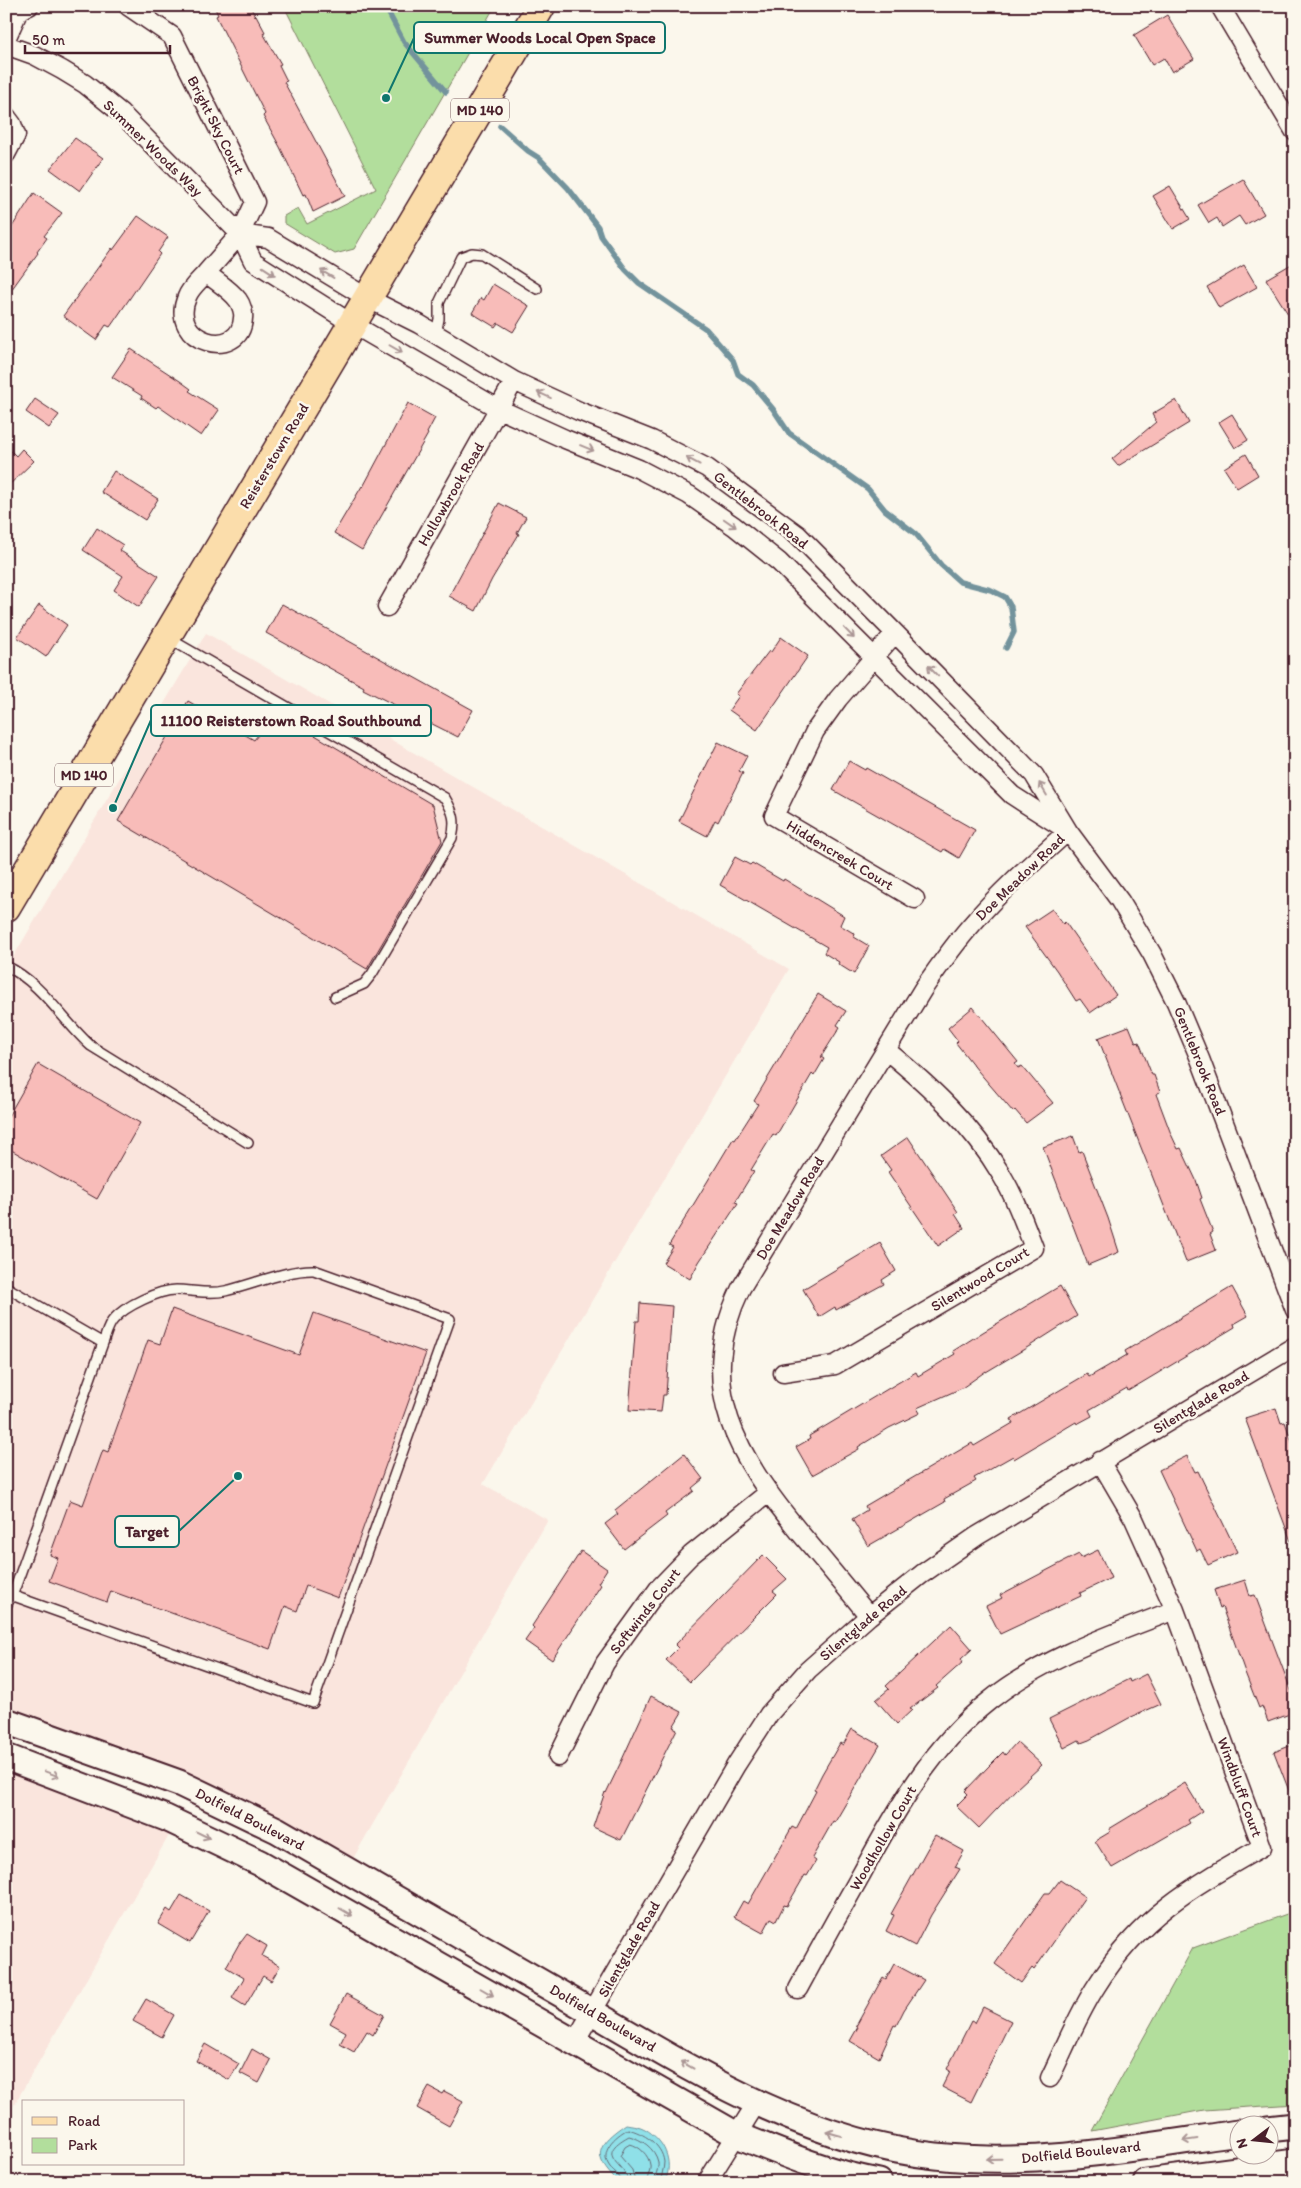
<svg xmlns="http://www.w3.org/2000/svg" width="1301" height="2188" viewBox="0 0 1301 2188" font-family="Itim,sans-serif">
<rect width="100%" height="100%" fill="#fbf7ec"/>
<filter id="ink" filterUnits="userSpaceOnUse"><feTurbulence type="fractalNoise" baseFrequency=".02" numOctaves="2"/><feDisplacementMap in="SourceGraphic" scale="10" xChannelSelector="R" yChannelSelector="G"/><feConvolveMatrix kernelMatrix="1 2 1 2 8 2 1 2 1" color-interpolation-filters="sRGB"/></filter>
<g filter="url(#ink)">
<!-- built -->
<path fill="#fae5dd" d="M206,633L789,969L483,1484L548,1520L351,1862L183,1773L6,1709V969Z
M6,1770L171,1832L6,2119Z"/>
<!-- green -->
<path fill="#b2de9c" stroke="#7e7e64" d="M284,6H495L354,249L335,254L284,223V216L298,208L307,224L376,189Z
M1295,1911V2104L1204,2110L1092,2131L1193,1948Z"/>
<!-- water -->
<path fill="#8fe0e8" stroke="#73939c" d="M626,2124C632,2125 640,2126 645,2129C664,2140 674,2161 665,2182H618C591,2156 596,2144 626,2124Z"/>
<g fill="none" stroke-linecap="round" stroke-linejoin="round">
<!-- shore -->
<path stroke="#666c77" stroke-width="1" d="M621,2182C620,2174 614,2172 610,2167C598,2151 615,2136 628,2129C643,2133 662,2144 664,2162C664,2169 661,2175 661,2182
M628,2182C626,2163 592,2156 629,2136C641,2139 655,2148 658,2162C659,2169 655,2175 654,2182
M635,2182L632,2170L620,2156L625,2147L630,2144C639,2146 649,2155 650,2165C651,2170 647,2176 647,2182"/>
<!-- stream -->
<path stroke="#73939c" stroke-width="5.5" d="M385,6L404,42L446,92
M500,126L528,151L539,158L568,188L598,227L601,236L625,269L639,283L706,329L733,360L738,374L753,385L773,409L789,433L868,489L885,510L916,534L941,565L960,582L991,590L1005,597L1011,607L1014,632L1006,648"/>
</g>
<!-- building -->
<path fill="#f8bcb9" stroke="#4a1f2b" d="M214,6H250L255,16L256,15L265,32L263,33L281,64L279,65L287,81L284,82L345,196L313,212L306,194L303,195L280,147L263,116L265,114L216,16L218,15Z
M1167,15L1194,59L1172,72L1164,58L1152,65L1134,35Z
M75,138L103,158L80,191L50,169Z
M1243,179L1264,214L1245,225L1239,216L1222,227L1217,218L1209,223L1198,205Z
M1170,186L1190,219L1173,229L1153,196Z
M34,193L62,213L44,236L47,238L37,252L38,253L6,297V236Z
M138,216L168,237L158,252L160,254L115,320L110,327L106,325L96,340L63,316L112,248L113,250Z
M1295,262V325L1266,279Z
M1244,265L1257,287L1219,308L1207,287Z
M493,284L529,306L513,332L498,323L495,327L472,313L481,298L484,300Z
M131,349L180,381L191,389L189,391L219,410L201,436L158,406L156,408L141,398L142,396L112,377Z
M35,399L59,415L49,428L26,412Z
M1176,400L1189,423L1118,466L1112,459L1156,422L1152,414Z
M408,403L435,418L427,433L428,434L362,550L334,533L362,486L363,487Z
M1232,414L1248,440L1235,448L1219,422Z
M6,446L16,456L22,449L34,461L6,488Z
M1246,454L1258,475L1237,488L1224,468Z
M114,471L158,499L145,520L101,492Z
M499,503L526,517L517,533L519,534L492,579L476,611L449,596Z
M97,528L123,545L119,550L159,576L139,607L114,590L123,576L83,550Z
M282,604L473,710L458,737L363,689L364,687L266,633Z
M39,605L67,625L46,657L17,637Z
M781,637L808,656L757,730L729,710L739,696L736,694L769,651L771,652Z
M188,701L254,740L276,712L433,805L442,841L367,969L118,821Z
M718,742L747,756L739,771L743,773L718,822L715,820L707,836L679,821Z
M849,761L865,770L866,768L975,830L959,858L944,849L942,852L833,790Z
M735,857L750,865L752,863L783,881L784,879L844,916L840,925L855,934L854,937L869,946L854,974L838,964L839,962L824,953L827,947L720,885Z
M1052,909L1063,924L1065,922L1116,995L1090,1013L1080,999L1076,1001L1057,971L1025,927Z
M818,994L846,1011L837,1025L840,1027L821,1057L824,1059L814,1076L812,1074L776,1136L773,1134L751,1170L754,1171L735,1202L738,1203L699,1262L690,1279L663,1263L673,1247L669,1245L733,1139L735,1140L758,1104L754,1101Z
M973,1007L1018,1062L1015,1064L1018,1068L1022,1066L1053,1103L1026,1123L1015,1110L1013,1112L978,1071L956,1043L958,1041L948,1028Z
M1129,1026L1136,1043L1139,1042L1152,1075H1154L1160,1092L1156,1094L1171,1134L1178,1149L1181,1148L1196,1180L1202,1198L1200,1199L1213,1232L1210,1234L1216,1250L1186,1262L1098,1038Z
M38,1064L140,1123L97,1199L6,1147V1120Z
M1073,1136L1079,1152L1082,1151L1108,1218L1119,1252L1088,1265L1043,1147Z
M908,1137L958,1212L955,1214L964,1228L938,1246L888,1172L891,1170L881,1156Z
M880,1243L896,1271L882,1280L884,1284L836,1310L835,1307L819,1317L803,1289Z
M1060,1286L1077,1316L1033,1344L986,1372V1371L962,1388L917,1408L920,1413L889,1428L858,1447L859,1449L812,1475L796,1447L810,1439L809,1436L916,1372L918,1376L955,1354L953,1351L983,1332Z
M1232,1287L1248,1316L1234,1324L1235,1327L1128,1391L1127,1388L1089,1410L1092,1416L1077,1424L1076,1422L1014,1459L1013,1456L974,1478L976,1481L944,1499L945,1502L868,1546L852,1519L867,1510L865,1506L972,1443L974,1446L1013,1423L1011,1419L1087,1374L1089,1377L1127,1355L1125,1351Z
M640,1303L672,1306L666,1395H663L661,1412L629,1410L636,1321H639Z
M172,1309L299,1355L314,1313L426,1353L338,1598L306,1586L297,1611L285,1606L270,1649L111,1591L107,1602L49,1581L58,1558L50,1555L70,1500L83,1505L103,1450L108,1452L148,1340L160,1344Z
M1276,1408L1281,1423L1285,1422L1295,1451V1544H1292L1245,1418Z
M684,1454L703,1479L692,1488L694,1491L665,1513L667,1516L624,1549L605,1524L618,1514L615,1510Z
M1187,1456L1195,1472L1198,1471L1237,1552L1208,1565L1200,1549L1197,1551L1159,1470Z
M1098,1550L1111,1578L1080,1593L1081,1596L1000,1634L986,1606L1002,1598L1000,1595L1063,1562L1079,1554L1081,1558Z
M581,1551L607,1569L598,1583L601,1585L552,1660L525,1641L534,1628L532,1626Z
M763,1555L787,1579L773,1591L777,1594L760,1611L690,1682L666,1660L678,1648L675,1645Z
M1245,1580L1250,1596L1255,1595L1295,1701V1712L1268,1722L1262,1706L1259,1708L1246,1675L1222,1607L1220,1608L1214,1590Z
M951,1625L972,1649L961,1659L963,1662L936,1686L938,1688L910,1709L912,1710L897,1724L876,1700L889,1689L886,1686Z
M1146,1674L1161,1704L1129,1718L1089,1740L1081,1743L1079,1740L1064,1748L1049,1719L1129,1679L1130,1682Z
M651,1696L682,1712L673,1727L677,1729L621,1840L593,1827L605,1792L606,1793L621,1762Z
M852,1729L880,1745L835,1822L833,1821L812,1858L816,1861L807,1876L805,1875L787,1906L784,1905L776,1921L771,1918L763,1933L734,1917L743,1901L748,1904L792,1827L796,1829L816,1791L814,1790L822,1774L840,1743L843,1745Z
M1017,1742L1042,1765L1016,1789L979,1828L956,1806L968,1794L965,1791L988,1767L1003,1752L1005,1755Z
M1295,1744V1801H1293L1274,1752Z
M1185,1783L1202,1811L1188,1820L1190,1823L1112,1868L1095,1841L1110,1832L1109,1829Z
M935,1835L964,1851L955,1867L960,1869L931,1915L915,1946L886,1931L894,1915L891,1914Z
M1060,1880L1085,1897L1034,1970L1032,1968L1021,1983L995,1964L1045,1893H1050Z
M181,1895L209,1911L190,1943L158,1924L167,1909L171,1912Z
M247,1934L267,1946L262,1956L280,1966L271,1981L263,1976L245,2006L232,1998L244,1978L226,1967L240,1942H241Z
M894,1964L924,1980L904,2010L896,2026L894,2025L879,2058L850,2041L858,2027L856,2026L883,1977L886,1979Z
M346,1994L384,2015L373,2035L367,2031L354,2052L340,2044L346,2032L330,2023Z
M146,1999L174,2015L162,2037L133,2021Z
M983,2007L1011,2021L971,2102L942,2087L950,2071L947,2069L971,2021L975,2023Z
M205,2044L239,2064L229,2080L196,2061Z
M252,2049L271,2060L259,2083L240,2073Z
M429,2087L442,2094L444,2091L463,2101L449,2126L417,2108Z"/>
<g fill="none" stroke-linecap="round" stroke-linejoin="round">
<defs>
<path id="service" d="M436,334L439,319V303L461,257L472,253L482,254L537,289
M168,638L445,798C454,813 456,821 452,838L372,974L364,984L335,997
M6,966C42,983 62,1020 91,1046L248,1143
M6,1287L103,1343L14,1591L6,1606
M11,1595L313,1703L450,1319L314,1270C288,1269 252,1285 225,1291C208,1295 193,1290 176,1290C159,1290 125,1306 114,1319C108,1325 106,1335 103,1343"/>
<path id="minor" d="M128,6L172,36L255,202L240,234L206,273C216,281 231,290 238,300C241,304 244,313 243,318C241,362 167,343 187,297C190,288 200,280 206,273
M1220,6L1295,132
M6,39L19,10L29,6
M6,45L34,55L62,70L85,84L121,113L240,234L253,261L354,325L499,409L565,439L639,469L689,495L734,526L779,562L1012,795L1065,829
M6,116L12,124L16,135L6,154
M240,234L268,238L369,299L419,324L514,381L579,411L652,440L707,468L798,535L895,633L1034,775L1068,831L1120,901L1152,954L1176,1002L1200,1059L1295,1310
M387,607L514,381
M895,633L838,699L815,731L774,816L915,899
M783,1373L835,1365L1034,1248C1024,1222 1015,1197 1001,1174C972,1125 930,1086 886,1050
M869,1616C847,1589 824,1561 801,1534C738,1457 693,1388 741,1288L923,989C939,966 955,943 974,922C1002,889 1036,860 1068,831
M558,1757L605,1663L659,1588L691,1555L768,1493
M798,1989C819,1950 840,1912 862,1873C896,1810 932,1746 989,1701C1044,1657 1110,1635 1175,1610
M574,2043L736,1765L769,1714L808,1670L869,1616L922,1574L977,1536L1295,1346
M1050,2078C1065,2047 1078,2014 1097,1985C1141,1915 1192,1887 1262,1847L1175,1610L1134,1519L1100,1461
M707,2182L756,2104"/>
<path id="secondary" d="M6,1721L179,1783L277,1830C374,1886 471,1942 568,1998C683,2064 801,2142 936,2156C1037,2167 1139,2147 1238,2133
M6,1757L166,1818L260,1863L737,2135C784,2154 829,2173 879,2182
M1268,2129L1295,2126
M1146,2182L1295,2162"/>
<path id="primary" d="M6,907C184,606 365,307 541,6"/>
</defs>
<!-- service casing -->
<use href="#service" stroke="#4a1f2b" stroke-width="12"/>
<!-- minor casing -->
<use href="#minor" stroke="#4a1f2b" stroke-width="21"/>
<!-- secondary casing -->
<use href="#secondary" stroke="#4a1f2b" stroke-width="29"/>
<!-- primary casing -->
<use href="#primary" stroke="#4a1f2b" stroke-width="31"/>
<!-- service -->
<use href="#service" stroke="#fbf7ec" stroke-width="9"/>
<!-- minor -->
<use href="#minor" stroke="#fbf7ec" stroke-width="18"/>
<!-- secondary -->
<use href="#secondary" stroke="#fbf7ec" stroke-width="25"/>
<!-- primary -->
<use href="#primary" stroke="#fbddab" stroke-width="28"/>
</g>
<!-- one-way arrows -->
<defs><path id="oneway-shaft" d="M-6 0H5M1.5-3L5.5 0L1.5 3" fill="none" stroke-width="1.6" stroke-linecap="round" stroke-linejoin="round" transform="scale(1.25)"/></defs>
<g stroke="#ab9695">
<use href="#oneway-shaft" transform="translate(269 271) rotate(33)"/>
<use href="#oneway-shaft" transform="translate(327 274) rotate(-149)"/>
<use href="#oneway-shaft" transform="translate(396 349) rotate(30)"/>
<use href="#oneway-shaft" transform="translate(544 395) rotate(-156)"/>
<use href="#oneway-shaft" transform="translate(587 448) rotate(22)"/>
<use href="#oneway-shaft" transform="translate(693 461) rotate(-152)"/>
<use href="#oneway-shaft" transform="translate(730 523) rotate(35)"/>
<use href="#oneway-shaft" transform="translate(849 633) rotate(46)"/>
<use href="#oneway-shaft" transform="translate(933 671) rotate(-134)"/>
<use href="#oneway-shaft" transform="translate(1043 789) rotate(-121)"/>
<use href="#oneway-shaft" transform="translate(52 1774) rotate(20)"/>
<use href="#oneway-shaft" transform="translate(203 1835) rotate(26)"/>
<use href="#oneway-shaft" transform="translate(346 1912) rotate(30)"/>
<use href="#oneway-shaft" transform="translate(487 1992) rotate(30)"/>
<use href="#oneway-shaft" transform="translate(687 2065) rotate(-151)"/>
<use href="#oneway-shaft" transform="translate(834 2134) rotate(-164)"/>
<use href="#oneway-shaft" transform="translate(1190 2140) rotate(172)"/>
<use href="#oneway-shaft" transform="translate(994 2159) rotate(179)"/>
</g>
</g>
<g text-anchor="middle" stroke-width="5" stroke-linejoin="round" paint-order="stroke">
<!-- shield labels -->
<g fill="#fbf7ec" stroke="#7f6065" stroke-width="1">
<rect x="451" y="98.5" width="58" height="23" rx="4"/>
<rect x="55" y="763.5" width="58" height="23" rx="4"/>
</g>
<g font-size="14" font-weight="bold" fill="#4a1f2b">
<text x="480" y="115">MD 140</text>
<text x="84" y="780">MD 140</text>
</g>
<!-- street labels -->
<g font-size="15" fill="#4a1f2b" stroke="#fbf7ec">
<text transform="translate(216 125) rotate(63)" y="5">Bright Sky Court</text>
<text transform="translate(153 148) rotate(44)" y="5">Summer Woods Way</text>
<text transform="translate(274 456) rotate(-59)" y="5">Reisterstown Road</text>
<text transform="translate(451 494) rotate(-60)" y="5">Hollowbrook Road</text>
<text transform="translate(761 510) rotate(38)" y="5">Gentlebrook Road</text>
<text transform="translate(840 855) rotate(31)" y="5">Hiddencreek Court</text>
<text transform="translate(1020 877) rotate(-44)" y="5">Doe Meadow Road</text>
<text transform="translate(1200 1061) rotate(68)" y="5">Gentlebrook Road</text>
<text transform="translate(790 1208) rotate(-59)" y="5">Doe Meadow Road</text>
<text transform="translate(980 1279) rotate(-31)" y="5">Silentwood Court</text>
<text transform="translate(1201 1402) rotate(-31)" y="5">Silentglade Road</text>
<text transform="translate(645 1611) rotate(-52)" y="5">Softwinds Court</text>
<text transform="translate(863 1623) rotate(-40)" y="5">Silentglade Road</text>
<text transform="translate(1240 1787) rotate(70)" y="5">Windbluff Court</text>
<text transform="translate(250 1819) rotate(27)" y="5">Dolfield Boulevard</text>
<text transform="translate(883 1838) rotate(-60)" y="5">Woodhollow Court</text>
<text transform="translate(629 1949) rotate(-60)" y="5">Silentglade Road</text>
<text transform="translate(603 2018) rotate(30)" y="5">Dolfield Boulevard</text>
<text transform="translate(1081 2152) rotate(-6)" y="5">Dolfield Boulevard</text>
</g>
</g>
<!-- callouts -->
<path fill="none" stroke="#0f766e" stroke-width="2" d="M386 98L414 38M113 808L151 720M238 1476L179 1531"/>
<g fill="#0f766e" stroke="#fbf7ec" stroke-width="2">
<circle cx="386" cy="98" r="5"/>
<circle cx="113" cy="808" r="5"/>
<circle cx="238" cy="1476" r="5"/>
</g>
<g fill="#fbf7ec" stroke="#0f766e" stroke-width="2">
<rect x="414" y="22" width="251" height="31" rx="5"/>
<rect x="151" y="705" width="280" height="31" rx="5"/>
<rect x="115" y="1516" width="64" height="31" rx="5"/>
</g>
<g font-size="16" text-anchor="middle" font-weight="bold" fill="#4a1f2b">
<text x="540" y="43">Summer Woods Local Open Space</text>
<text x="291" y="726">11100 Reisterstown Road Southbound</text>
<text x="147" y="1537">Target</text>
</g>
<!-- margin -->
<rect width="1301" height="2188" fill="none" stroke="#fbf7ec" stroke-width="25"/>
<rect x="12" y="12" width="1276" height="2163" fill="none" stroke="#4a1f2b" stroke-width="2" filter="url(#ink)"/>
<!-- legend -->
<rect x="22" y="2100" width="162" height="65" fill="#fbf7ec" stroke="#b4a19f"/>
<rect x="32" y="2117" width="25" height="8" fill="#fbddab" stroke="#b4a19f"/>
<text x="68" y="2126" font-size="15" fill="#4a1f2b">Road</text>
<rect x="32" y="2138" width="25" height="15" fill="#b2de9c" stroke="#b4a19f"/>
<text x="68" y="2150" font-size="15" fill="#4a1f2b">Park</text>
<!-- north arrow -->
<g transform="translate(1254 2140) rotate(254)"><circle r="24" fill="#fbf7ec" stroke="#b4a19f"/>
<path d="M0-4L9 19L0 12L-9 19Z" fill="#4a1f2b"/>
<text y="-8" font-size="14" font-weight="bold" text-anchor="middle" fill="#4a1f2b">N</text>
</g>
<!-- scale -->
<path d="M25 45v8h145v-8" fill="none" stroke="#4a1f2b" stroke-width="2.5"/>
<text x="32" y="45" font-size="15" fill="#4a1f2b" stroke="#fbf7ec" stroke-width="4" paint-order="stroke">50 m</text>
</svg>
